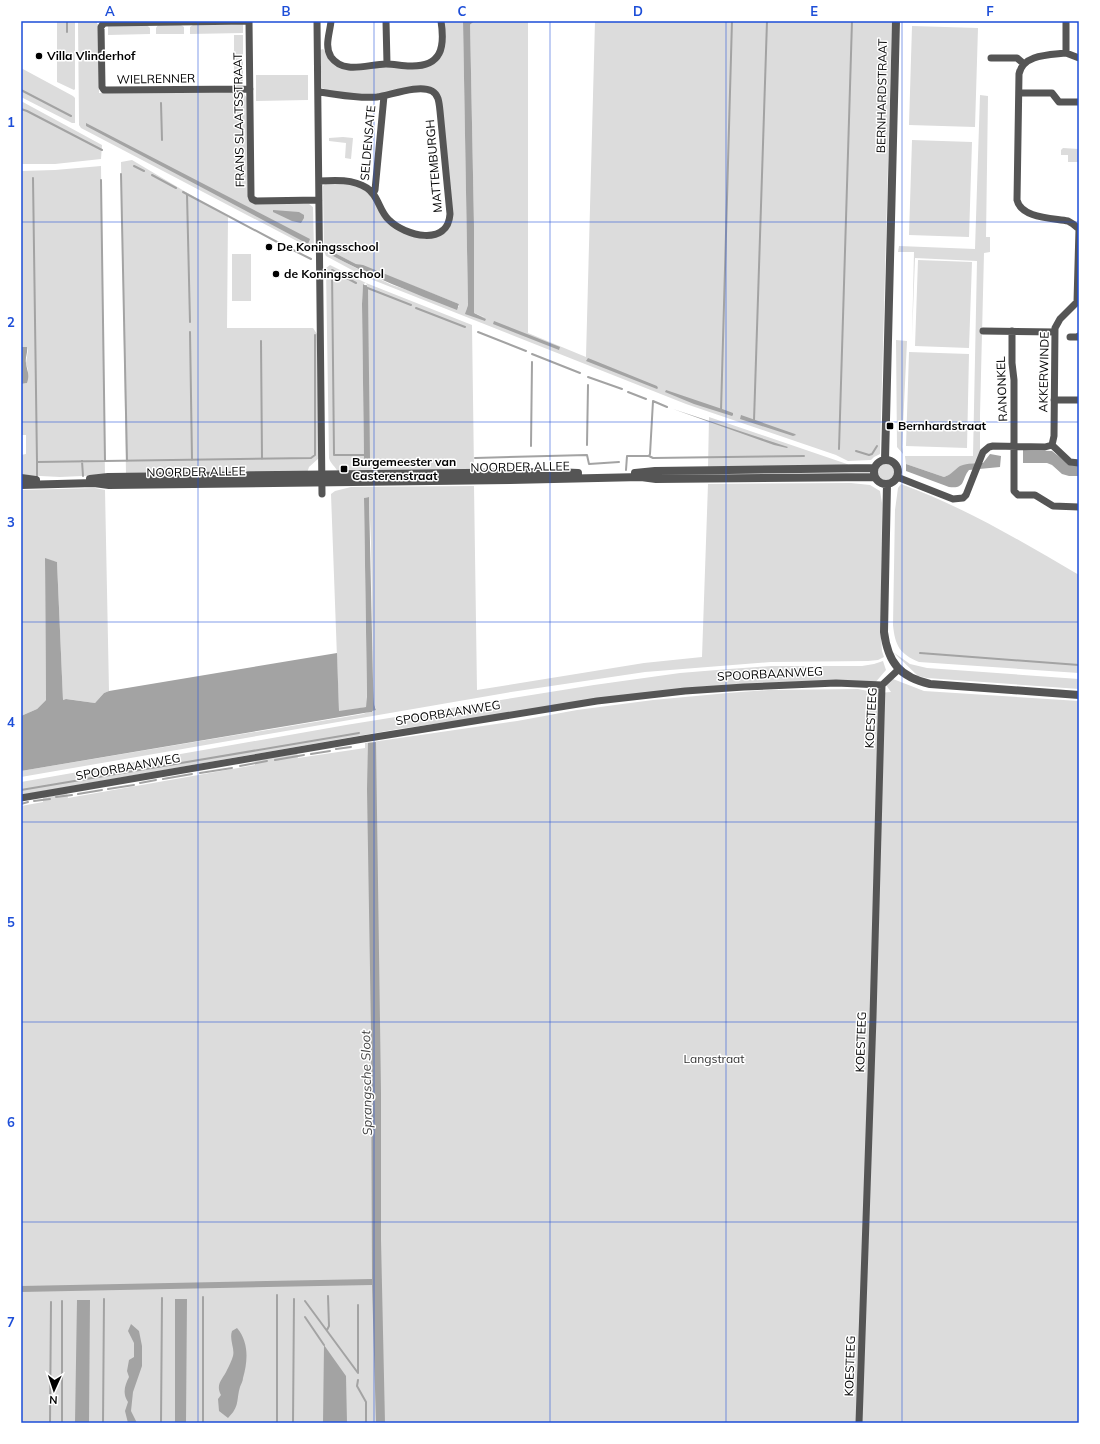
<svg xmlns="http://www.w3.org/2000/svg" width="1100" height="1444" viewBox="0 0 1100 1444" font-family="Mulish,sans-serif">
<rect width="100%" height="100%" fill="#fff"/>
<!-- green -->
<path fill="#dcdcdc" fill-rule="evenodd" d="M57,21H75V89L74,90L57,82Z
M78,21H97V24H98L99,93L239,92L244,94L247,98L248,197L309,204L313,207L314,250L81,128L79,125Z
M444,21H463L468,305L466,311L484,317L474,313V226L470,21H528V333L586,357L595,21H892L880,454L874,457L871,460L848,461L836,455L686,404L363,276L326,256L324,251L323,186L325,184L334,183L355,185L365,189L404,233H444L450,226L453,219L441,101L434,89C403,92 350,101 322,88L320,50L323,49L326,52V56L339,66L434,63ZM331,251L356,264L363,266L459,304V307L392,285L356,268L329,254Z
M243,24V33L190,34V27L193,25Z
M147,25L150,28V34L108,35V26Z
M158,25H181L184,27V34H156V28Z
M912,26L978,28L975,127L909,125Z
M234,35H243V82L234,83Z
M21,68L73,96L75,98V123H72L21,97Z
M256,75H308V100L256,101Z
M980,95L988,96L986,237H990V252L984,253L980,415V455L975,463C960,465 956,473 944,477L906,464L905,456H973L977,261L915,258L912,338L914,252H898L899,246L975,249Z
M21,101L102,145L101,159L55,164H21Z
M343,137L353,138L351,159L345,158L346,143L329,141V138Z
M912,140L972,142L969,237L909,235Z
M1063,148L1079,149V162H1068V155H1061V150Z
M132,160L228,217L227,328H313L317,334L319,458L309,467L307,473L126,475L121,162Z
M101,166L105,475L60,477L21,475V455L26,454V435H21V384L27,383L28,370L26,363L28,350L27,347H21V171L55,170Z
M232,254H251V301H232Z
M918,260L972,262L969,348L915,346Z
M330,265L366,283L472,325L474,471L338,472C335,466 330,463 329,458L326,268ZM366,283L368,287L369,460H364L362,304L363,284Z
M896,340L907,341L902,447L903,454L897,447Z
M909,352L969,354L967,448L906,446Z
M709,417L847,464L851,467L708,468Z
M878 472a8 8 0 1 1 16 0a8 8 0 1 1-16 0Z
M851,483L870,485L880,491L882,503L881,638L882,651L884,657L878,660L868,661L771,662L645,672L511,692L21,777V771L363,714L376,709L374,704L373,680L371,543L369,497L364,498L367,704L366,707L339,712L331,494L335,491L351,487L474,486L477,690L644,663L702,657L708,484Z
M901,484C964,507 1021,541 1079,575V673L919,662C900,654 895,646 893,625L895,510L898,488Z
M95,488L105,490L109,691L104,693L95,703L67,699L63,700L57,562L45,559L46,700L37,709L21,716V490Z
M893,652L910,664L927,668L1079,679V689L927,678L918,676Z
M883,661L886,670L874,684L810,681L698,687L398,729L21,795V782L346,725L594,685L680,673L729,669L771,666H862L874,664Z
M893,679L924,691L1079,701V1423H21V806L43,802V796L67,792L68,798L255,765V760L297,752L298,758L365,748V743L517,721L577,710L653,700L728,693L769,690L858,689L878,693L891,692L886,685Z"/>
<!-- water -->
<path fill="#a3a3a3" d="M463,21H470L474,226V313L486,319L485,321L465,314L468,305Z
M86,123L310,239L308,244L86,126Z
M273,210L299,212L304,215V218L301,223L292,221L273,212Z
M331,251L356,264L363,265L459,304L457,310C413,293 370,276 329,254Z
M363,284L368,287L370,460H364L362,304Z
M494,321L560,347L559,350L493,324Z
M21,347H27C28,353 25,357 26,363C27,371 30,374 27,383L21,384Z
M588,358L657,386L658,388L657,389L586,361Z
M666,390L725,410L733,413V415L732,416L694,404L665,392Z
M673,409L788,447L787,448L774,445Z
M741,415L795,434L796,435L793,436L740,419Z
M1023,450L1052,451L1070,465L1079,466V476H1069L1062,474L1052,465L1047,463H1023Z
M990,454L1001,456L1000,467L969,470C961,480 966,489 949,487L906,471V464L944,477C951,475 954,470 960,466C968,463 976,463 983,463Z
M369,497L373,680L374,704L376,710L372,711V712H370L21,771V716L37,709L46,700L45,558L57,562L63,700L66,699L95,703L104,693L109,691L337,653L339,711L366,707L367,697L364,498Z
M376,742L381,1093V1240L385,1423H376L372,1285L21,1292V1286L372,1279L371,1030L367,789L368,743Z
M175,1299H187L186,1423H175Z
M77,1300H90L89,1423H75Z
M131,1324L139,1331L142,1346V1366L133,1392L131,1411L137,1423H128L125,1411L128,1402C122,1393 125,1385 129,1377L127,1371L129,1360L134,1357V1343L128,1331Z
M237,1328C249,1342 248,1361 243,1378C243,1381 241,1384 240,1387C236,1401 240,1406 228,1418L219,1411L218,1399L221,1395C215,1384 223,1379 227,1370C229,1366 232,1360 233,1356C235,1348 229,1340 232,1331Z
M324,1345L346,1376L347,1423H323Z"/>
<g fill="none" stroke-linecap="round" stroke-linejoin="round">
<!-- stream -->
<path stroke="#a3a3a3" stroke-width="2" d="M67,21V32
M469,24L473,21
M21,90L71,116
M161,103L162,140
M21,109L27,111L102,150
M134,166L144,171
M121,174L127,461
M152,175L176,188
M33,178L37,462L311,458L315,455V335
M101,180L105,461
M183,192L279,243
M187,194L190,322
M287,247L311,259
M356,283L332,270L334,455H366
M366,286L365,287L411,305
M416,308L465,327
M190,332L192,460
M478,332L526,351
M261,341L262,459
M532,354L580,373
M588,377L622,389
M628,392L646,399
M721,411L732,21
M754,421L767,21
M587,445L588,385
M531,446L532,362
M839,449L852,21
M856,451L869,455L872,454L877,446
M649,456L653,458L804,456
M475,458L587,455L589,464L619,462
M82,461L83,476
M37,462V477
M626,470L627,456H649L650,454L653,401L667,407
M920,653L1079,665
M336,749L351,747
M311,754L330,751
M275,760L304,755
M240,766L267,761
M200,773L232,768
M163,779L192,774
M140,783L156,780
M108,789L134,785
M21,790L359,733
M78,794L102,790
M56,797L72,795
M34,801L50,799
M21,804L28,802
M277,1295V1423
M305,1301L358,1373V1305
M305,1317L324,1345
M327,1330L329,1326L328,1296
M358,1380L357,1386L366,1402V1423
M50,1423L51,1302
M62,1423V1301
M103,1423L104,1299
M161,1423L162,1298
M203,1423V1297
M293,1423L294,1299"/>
<!-- minor -->
<path stroke="#555" stroke-width="7" d="M249,21L106,23L103,24L101,27L102,87L104,90H107L250,89
M249,21L251,196L252,199L256,201L319,200
M317,21L322,494
M331,21C330,33 324,46 331,57C344,75 368,64 386,64C394,64 402,66 410,66C442,67 445,47 441,21
M386,21L387,64
M1066,53L1079,58
M991,58H1017L1024,64
M318,92C337,94 357,99 377,97C391,95 419,84 432,91C439,95 439,103 440,111L450,214C448,247 405,236 389,220C379,211 379,196 367,188C353,179 335,180 319,181
M1019,93H1052L1059,102H1079
M373,193L375,190L384,96
M983,331L1055,332
M1012,331V363L1014,380V491L1018,495H1035L1053,506L1079,507
M1070,337H1077L1079,336
M1054,400H1079
M1052,445L1070,462L1079,463
M897,477L953,499L963,498L966,495L983,452L989,447L993,446L1045,447L1052,445L1054,436L1055,328L1060,319L1077,302L1079,229L1073,224L1068,221C1052,218 1021,218 1017,200L1019,74C1023,54 1050,55 1066,53V21
M21,798L363,739L597,701L685,691L744,687L836,683L882,685
M859,1423L873,1017L882,685L899,669"/>
<!-- tertiary -->
<path stroke="#555" stroke-width="8" d="M874 472a12 12 0 1 1 24 0a12 12 0 1 1-24 0Z
M885,460L896,21
M635,473L655,471L874,468
M21,478L36,480
M90,479L108,477L556,472L578,473
M887,484L884,632C888,663 900,677 930,684L1079,695
M21,485L94,483L109,485L510,480L641,477L656,479L875,477"/>
</g>
<!-- grid -->
<path fill="none" stroke="#1d4ed8" stroke-width="1" stroke-opacity="0.55" d="M198,21V1423M374,21V1423M550,21V1423M726,21V1423M902,21V1423M21,222H1079M21,422H1079M21,622H1079M21,822H1079M21,1022H1079M21,1222H1079"/>
<!-- markers -->
<g fill="#000" stroke="#fff" stroke-width="1.5">
<circle cx="39" cy="56" r="4"/>
<circle cx="269" cy="247" r="4"/>
<circle cx="276" cy="274" r="4"/>
<rect x="886" y="422" width="8" height="8" rx="2"/>
<rect x="340" y="465" width="8" height="8" rx="2"/>
</g>
<g text-anchor="middle" stroke-width="3" stroke-linejoin="round" paint-order="stroke">
<!-- poi labels -->
<g font-size="12" font-weight="bold" fill="#000" stroke="#fff" text-anchor="start">
<text x="47" y="60">Villa Vlinderhof</text>
<text x="277" y="251">De Koningsschool</text>
<text x="284" y="278">de Koningsschool</text>
<text x="898" y="430">Bernhardstraat</text>
<text x="352" y="466">Burgemeester van<tspan x="352" dy="14">Casterenstraat</tspan></text>
</g>
<!-- street labels -->
<g font-size="12" fill="#000" stroke="#fff">
<text transform="translate(156 79) rotate(-1)" y="4">WIELRENNER</text>
<text transform="translate(882 96) rotate(-89)" y="4">BERNHARDSTRAAT</text>
<text transform="translate(239 120) rotate(-91)" y="4">FRANS SLAATSSTRAAT</text>
<text transform="translate(368 143) rotate(-85)" y="4">SELDENSATE</text>
<text transform="translate(434 166) rotate(-95)" y="4">MATTEMBURGH</text>
<text transform="translate(1044 372) rotate(-89)" y="4">AKKERWINDE</text>
<text transform="translate(1002 389) rotate(-92)" y="4">RANONKEL</text>
<text transform="translate(520 467) rotate(-1)" y="4">NOORDER ALLEE</text>
<text transform="translate(196 472) rotate(-1)" y="4">NOORDER ALLEE</text>
<text transform="translate(770 674) rotate(-3)" y="4">SPOORBAANWEG</text>
<text transform="translate(448 713) rotate(-9)" y="4">SPOORBAANWEG</text>
<text transform="translate(871 718) rotate(-87)" y="4">KOESTEEG</text>
<text transform="translate(128 767) rotate(-10)" y="4">SPOORBAANWEG</text>
<text transform="translate(861 1042) rotate(-88)" y="4">KOESTEEG</text>
<text transform="translate(850 1366) rotate(-88)" y="4">KOESTEEG</text>
</g>
<!-- park labels -->
<g font-size="12" fill="#333" stroke="#fff">
<text x="714" y="1063">Langstraat</text>
</g>
<!-- water labels -->
<g font-size="13" font-style="italic" fill="#444" stroke="#fff">
<text transform="translate(366 1083) rotate(-91)" y="5">Sprangsche Sloot</text>
</g>
</g>
<!-- border -->
<rect width="1100" height="1444" fill="none" stroke="#ffffff" stroke-width="44"/>
<!-- north arrow -->
<g transform="translate(54 1390) rotate(183)" stroke="#ffffff" stroke-width="3" paint-order="stroke">
<path d="M0-3L7 15L0 10L-7 15Z" fill="#000000"/>
<text y="-6" font-size="11" font-weight="bold" text-anchor="middle" fill="#000000">N</text>
</g>
<rect x="22" y="22" width="1056" height="1400" fill="none" stroke="#1d4ed8" stroke-width="1.5"/>
<g font-size="13" text-anchor="middle" font-weight="bold" fill="#1d4ed8">
<text x="110" y="16">A</text>
<text x="286" y="16">B</text>
<text x="462" y="16">C</text>
<text x="638" y="16">D</text>
<text x="814" y="16">E</text>
<text x="990" y="16">F</text>
<text x="11" y="127">1</text>
<text x="11" y="327">2</text>
<text x="11" y="527">3</text>
<text x="11" y="727">4</text>
<text x="11" y="927">5</text>
<text x="11" y="1127">6</text>
<text x="11" y="1327">7</text>
</g>
</svg>
